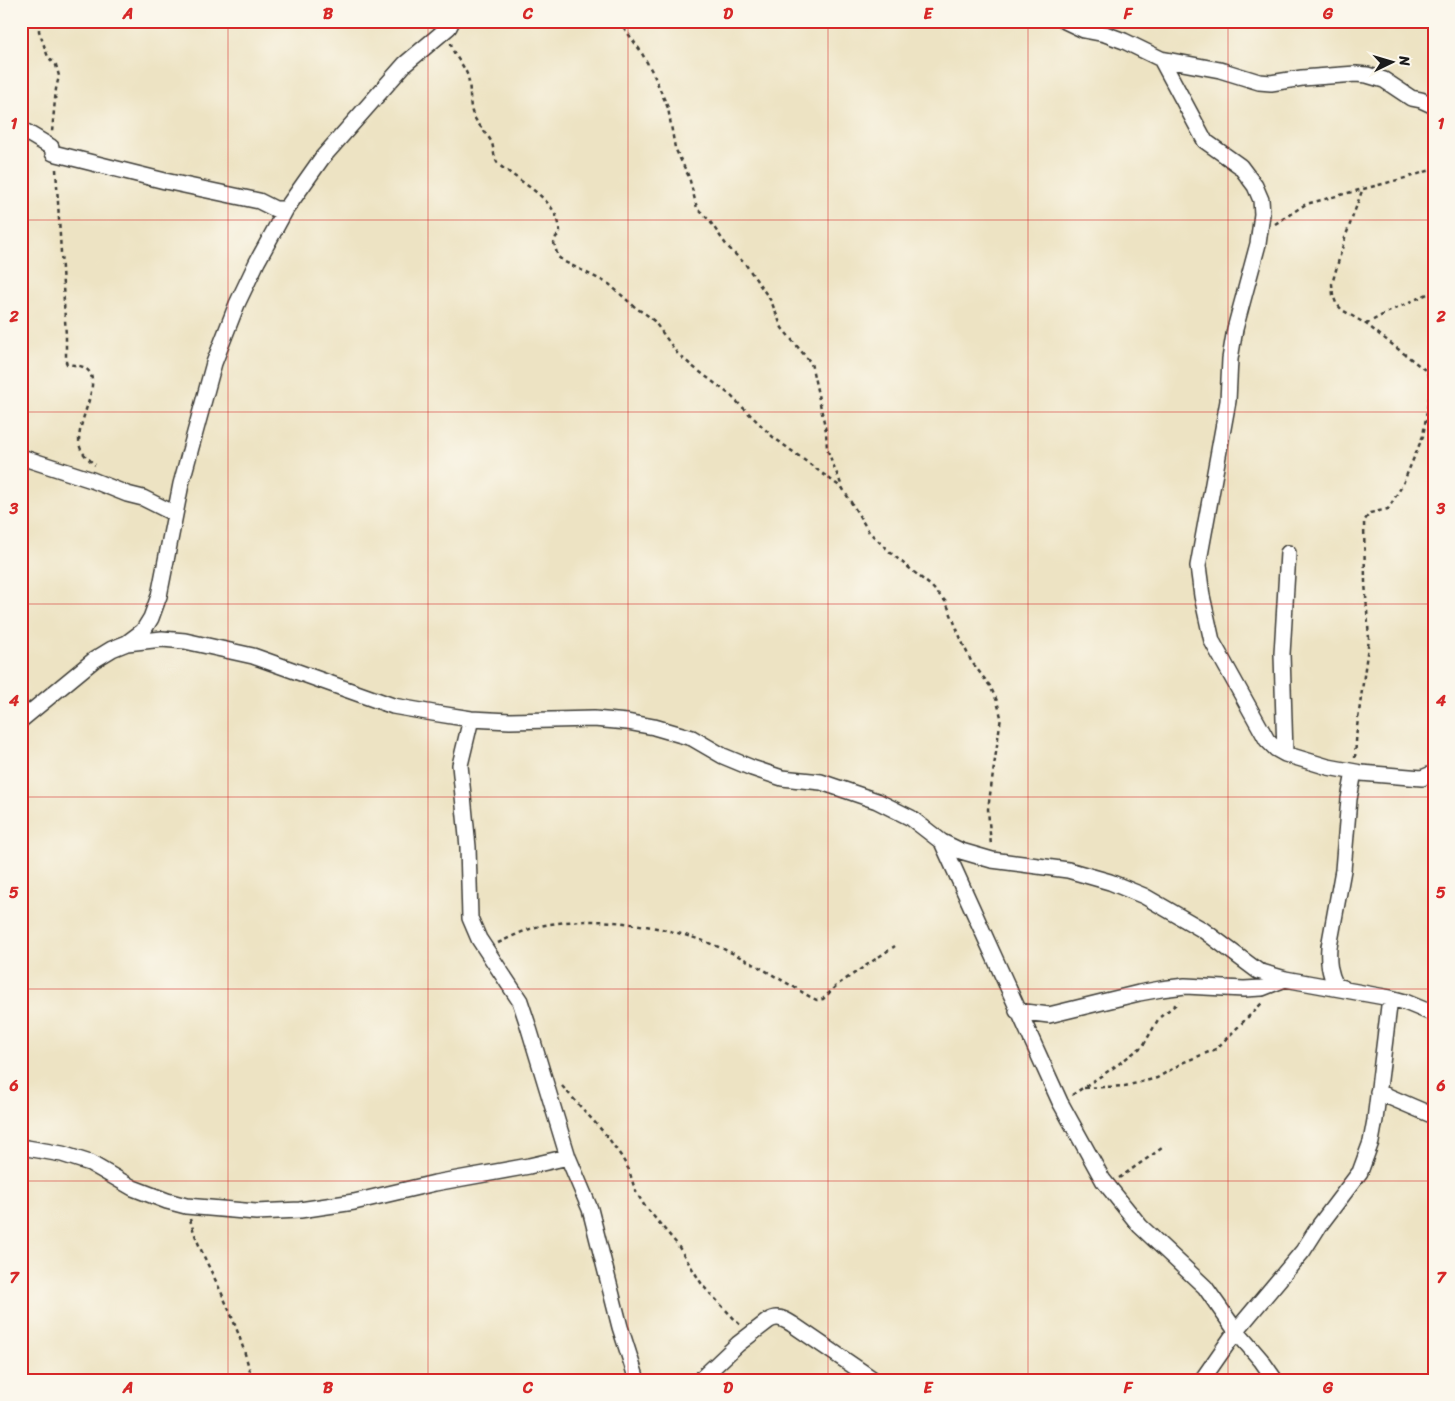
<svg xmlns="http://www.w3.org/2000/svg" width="1455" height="1401" viewBox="0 0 1455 1401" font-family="Sriracha,sans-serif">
<rect width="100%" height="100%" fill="#fbf7ec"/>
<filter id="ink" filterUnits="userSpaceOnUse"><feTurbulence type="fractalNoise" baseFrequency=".02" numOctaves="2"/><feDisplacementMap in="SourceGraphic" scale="10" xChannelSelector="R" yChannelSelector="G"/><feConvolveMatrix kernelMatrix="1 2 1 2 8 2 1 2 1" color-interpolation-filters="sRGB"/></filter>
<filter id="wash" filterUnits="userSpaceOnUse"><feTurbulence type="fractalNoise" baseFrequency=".0096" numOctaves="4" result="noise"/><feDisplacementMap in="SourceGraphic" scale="20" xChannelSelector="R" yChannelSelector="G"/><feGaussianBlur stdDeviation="1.12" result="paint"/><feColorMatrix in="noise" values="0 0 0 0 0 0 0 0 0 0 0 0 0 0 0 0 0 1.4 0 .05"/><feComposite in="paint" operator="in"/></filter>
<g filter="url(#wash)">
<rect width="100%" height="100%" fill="#ede3c3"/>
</g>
<g filter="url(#ink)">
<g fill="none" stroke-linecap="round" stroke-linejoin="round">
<defs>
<path id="minor" d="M1065,21L1084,30L1105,34L1124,41L1161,59L1220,70L1259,82L1271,83L1302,78L1356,74L1367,75L1384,80L1411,98L1421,100L1434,106
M1161,59L1205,141L1240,166L1255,186L1261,200L1262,214L1258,244L1235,329L1230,359L1228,401L1198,566L1202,596L1212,641L1267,740L1276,749L1285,754L1328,767L1361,773L1422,778L1434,773
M21,129L51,147
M53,153L165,181L259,201L275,209H286
M21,457L92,480L127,494L143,498L175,514
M127,643L143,631L151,618L159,596L181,484L214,363L237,304L257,262L286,209L322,158L405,64L449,27L452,21
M471,719L460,765L468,847L470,918L479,939L520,1001L527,1022L568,1157L590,1209L620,1327L637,1380
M21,720L94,660L112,649L127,643L162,639L185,641L253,656L393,706L433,713L471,719L510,721L594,719L627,722L654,727L692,738L723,756L752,768L782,778L821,782L877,801L911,818L942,842L961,851L992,860L1068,870L1110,882L1144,896L1203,930L1258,971L1285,979L1390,998L1405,1002L1434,1014
M1285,754L1282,654L1288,553
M942,842L1060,1102L1103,1180L1140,1226L1205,1287L1236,1331L1261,1360L1275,1380
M1343,988L1336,986C1329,972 1328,962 1329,947L1343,870L1349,799L1354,772
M1017,1011L1049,1015L1139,993L1161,989L1185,986L1244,989L1262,988L1285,979
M1378,1092L1434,1116
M21,1147L62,1154L90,1163L133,1188L167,1201L186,1206L256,1212L300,1210L354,1202L435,1183L529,1166L568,1157
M700,1380L738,1344L768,1321C777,1315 784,1319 792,1324L874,1380
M1202,1380L1236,1331L1303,1251L1319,1226L1360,1172L1371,1142L1375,1120L1390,998"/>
</defs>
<!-- minor casing -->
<use href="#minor" stroke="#3b3a35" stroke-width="18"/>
<!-- path -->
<path stroke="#3b3a35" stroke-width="2.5" stroke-dasharray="4 4" stroke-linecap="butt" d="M39,21V31L48,57L56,65L59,76L56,89L52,132
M619,21L640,50L653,73L668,108L675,148L689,177L697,208L709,220L727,246L746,265L771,301L782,328L811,363L826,431L827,449L843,489L869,532L892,554L931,586L946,602L963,644L971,661L990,686L997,701L1001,717L988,809L991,846
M451,43C452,55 465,65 468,77C471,89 469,101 472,112C476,123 485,131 491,141C494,147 493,154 496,160C498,166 505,169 510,173C530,188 560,204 560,233L556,237L554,243L558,257L565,262L609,284L636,308L647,315L654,321L677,353L692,366L729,394L773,437L842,488
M56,169L66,336V362L67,364C72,365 78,365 83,367C108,378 73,424 80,447C82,454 90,460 95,465
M1275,224L1306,204L1409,177L1434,169
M1366,324L1388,312L1434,291
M1429,374L1434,372
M1355,758L1357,727L1369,639L1365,582L1364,521L1370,513L1388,509L1402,486L1423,436L1431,386L1430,378L1425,370L1366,324L1342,310L1336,303L1333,295L1332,284L1345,238L1363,188
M498,943C513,936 528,928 545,925C604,914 680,927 734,954C755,964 774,976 794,987C802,992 809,997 817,1000L823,999L837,985L895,946
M562,1086L607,1136L621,1156L629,1170L635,1190L644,1205L677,1244L703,1286L741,1326
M1084,1088L1125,1086L1157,1078L1182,1063L1216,1049L1262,1003
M1072,1095L1113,1068L1143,1046L1159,1018L1179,1002
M1119,1178L1165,1146
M190,1219C198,1249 214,1275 226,1303C237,1328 246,1354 252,1380"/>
<!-- minor -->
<use href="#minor" stroke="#fff" stroke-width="15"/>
</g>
</g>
<!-- grid -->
<path fill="none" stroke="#d62828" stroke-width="1" stroke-opacity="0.55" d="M228,21V1380M428,21V1380M628,21V1380M828,21V1380M1028,21V1380M1228,21V1380M21,220H1434M21,412H1434M21,604H1434M21,797H1434M21,989H1434M21,1181H1434"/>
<!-- margin -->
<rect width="1455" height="1401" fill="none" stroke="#fbf7ec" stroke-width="55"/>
<!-- north arrow -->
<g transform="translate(1392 62) rotate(85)" stroke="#fbf7ec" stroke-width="4" paint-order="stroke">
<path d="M0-4L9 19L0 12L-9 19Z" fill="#1c1c1c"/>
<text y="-8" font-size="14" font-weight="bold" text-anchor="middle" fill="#1c1c1c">N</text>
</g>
<rect x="28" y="28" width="1400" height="1346" fill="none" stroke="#d62828" stroke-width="2"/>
<g font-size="16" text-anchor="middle" font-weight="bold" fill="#d62828">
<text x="128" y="19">A</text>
<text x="328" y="19">B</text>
<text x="528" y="19">C</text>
<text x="728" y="19">D</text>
<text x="928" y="19">E</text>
<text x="1128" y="19">F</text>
<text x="1328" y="19">G</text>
<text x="14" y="129">1</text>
<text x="1441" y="129">1</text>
<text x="14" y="322">2</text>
<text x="1441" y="322">2</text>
<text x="14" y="514">3</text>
<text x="1441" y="514">3</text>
<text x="14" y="706">4</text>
<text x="1441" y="706">4</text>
<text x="14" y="898">5</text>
<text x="1441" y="898">5</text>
<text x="14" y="1091">6</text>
<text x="1441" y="1091">6</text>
<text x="14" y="1283">7</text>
<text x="1441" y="1283">7</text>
<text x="128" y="1393">A</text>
<text x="328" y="1393">B</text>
<text x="528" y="1393">C</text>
<text x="728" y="1393">D</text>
<text x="928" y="1393">E</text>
<text x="1128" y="1393">F</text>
<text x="1328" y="1393">G</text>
</g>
</svg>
